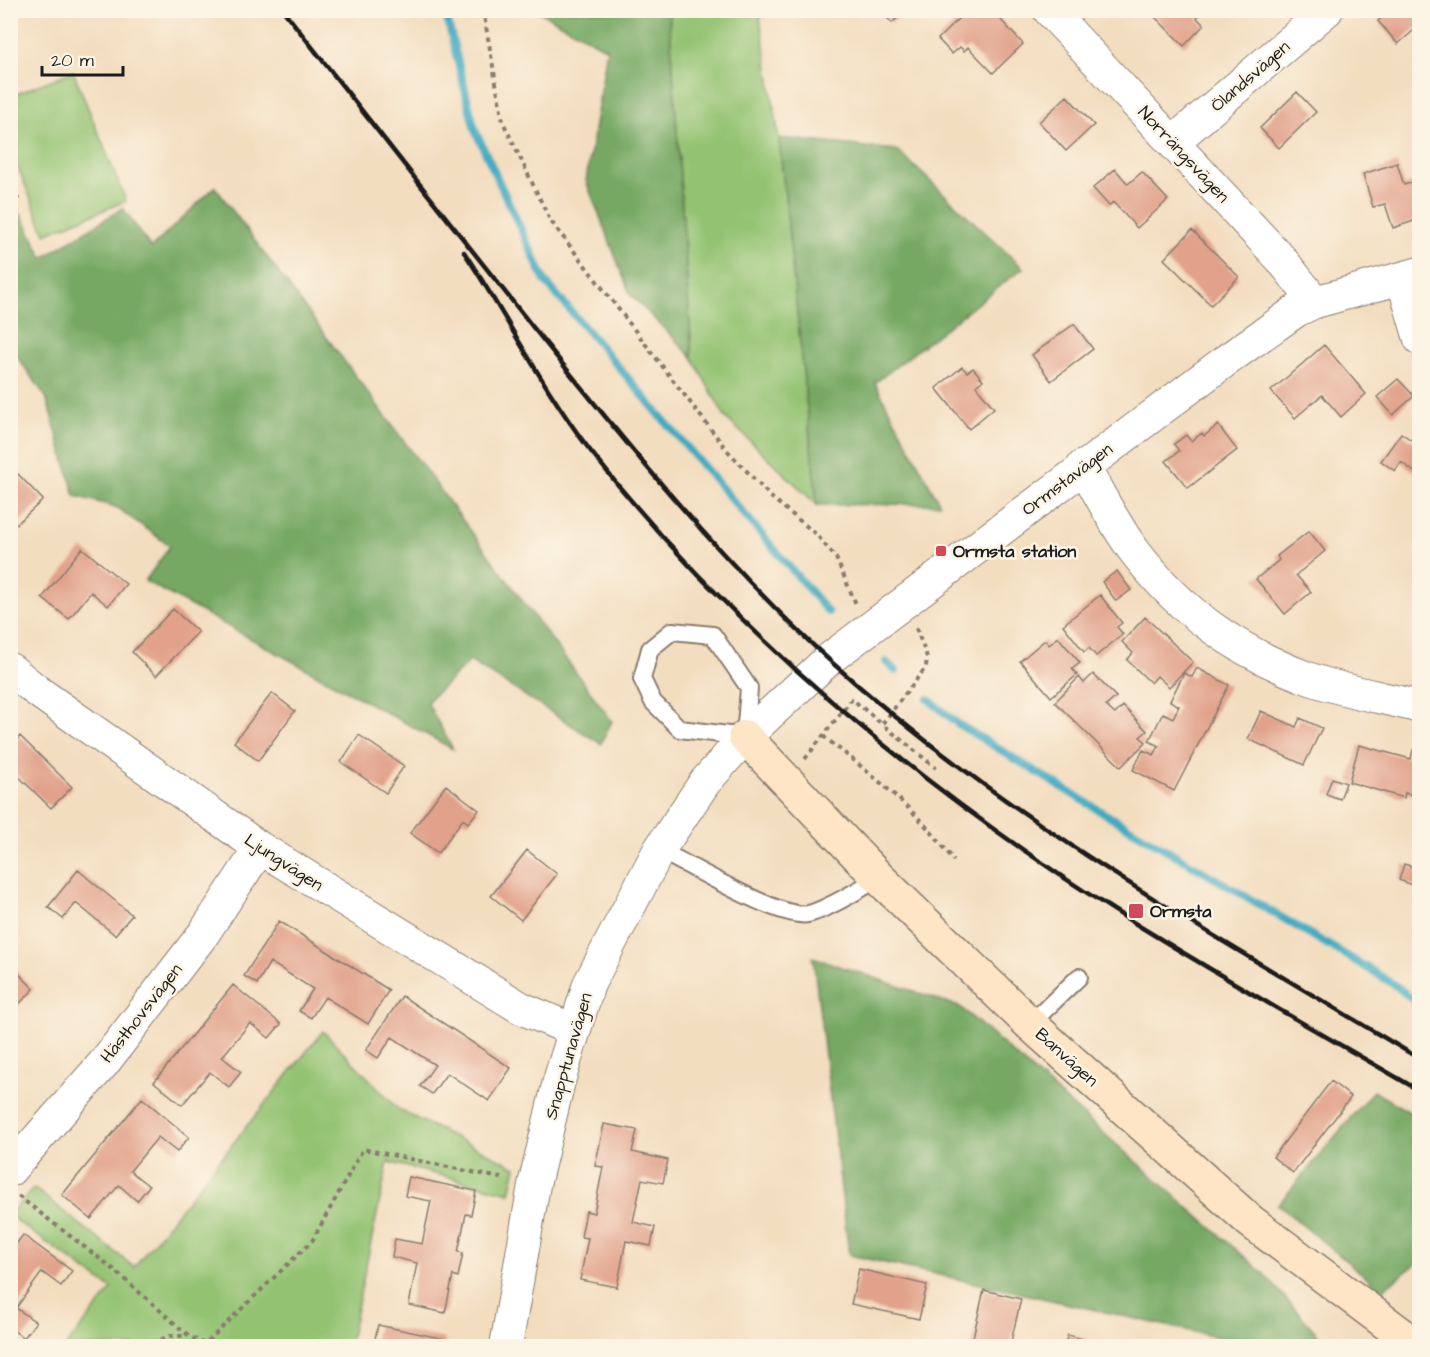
<svg xmlns="http://www.w3.org/2000/svg" width="1430" height="1357" viewBox="0 0 1430 1357" font-family="'Architects Daughter',sans-serif">
<rect width="100%" height="100%" fill="#fcf5e5"/>
<filter id="ink" filterUnits="userSpaceOnUse"><feTurbulence type="fractalNoise" baseFrequency=".0167" numOctaves="2"/><feDisplacementMap in="SourceGraphic" scale="12" xChannelSelector="R" yChannelSelector="G"/><feConvolveMatrix kernelMatrix="1 2 1 2 8 2 1 2 1" color-interpolation-filters="sRGB"/></filter>
<filter id="wash" filterUnits="userSpaceOnUse"><feTurbulence type="fractalNoise" baseFrequency=".008" numOctaves="4" result="noise"/><feDisplacementMap in="SourceGraphic" scale="24" xChannelSelector="R" yChannelSelector="G"/><feGaussianBlur stdDeviation="1.35" result="paint"/><feColorMatrix in="noise" values="0 0 0 0 0 0 0 0 0 0 0 0 0 0 0 0 0 1.4 0 .05"/><feComposite in="paint" operator="in"/></filter>
<g filter="url(#wash)">
<rect width="100%" height="100%" fill="#f3ddbf"/>
<!-- green -->
<path fill="#93c271" stroke="#586f46" stroke-width="1.5" d="M669,11H759L779,138L817,505L725,417L692,357Z
M73,71L126,201L45,234L11,150V96Z
M323,1031L399,1110L516,1167L510,1193L388,1162L349,1346H66L112,1289L11,1217V1213L34,1188L134,1267Z"/>
<!-- forest -->
<path fill="#76a863" stroke="#496240" stroke-width="1.5" d="M538,11H669L692,357L630,294L586,181L607,49Z
M779,138L897,150L1023,268L875,383L940,504L817,505Z
M215,187L612,721L601,744L470,661L427,702L453,749L145,581L170,546L116,507L75,496L46,397L11,348V221L21,214L43,258L123,208L151,248Z
M813,957L960,1007L1264,1274L1328,1346H1257L849,1255Z
M1373,1091L1420,1118L1419,1262L1382,1290L1278,1205Z"/>
<g fill="none" stroke-linecap="round" stroke-linejoin="round">
<!-- stream -->
<path stroke="#41aac1" stroke-width="8" d="M445,10L475,130L545,281L828,612
M886,662L896,671
M928,699L958,724L1102,812L1376,973L1399,988L1420,1006"/>
</g>
<g id="blocks">
<!-- building -->
<path fill="#e1a18a" d="M880,10H906L892,23Z
M967,10H992L1023,44L993,73L968,47L964,51L960,47L952,54L938,39Z
M1152,10H1204L1197,18L1204,25L1184,46L1150,12Z
M1390,10H1420V25L1398,44L1378,21Z
M1297,92L1316,112L1279,148L1260,128Z
M1067,96L1094,125L1066,151L1039,122Z
M1397,163L1404,185L1416,181L1420,193V219L1393,228L1385,204L1373,207L1363,174Z
M1115,169L1128,184L1142,172L1168,200L1137,228L1113,202L1109,206L1093,188Z
M1192,230L1239,277L1211,305L1164,259Z
M1074,324L1093,349L1051,381L1032,355Z
M1324,345L1366,394L1341,417L1322,395L1295,418L1271,391Z
M962,367L967,372L973,368L983,380L976,386L994,408L969,429L936,388Z
M1398,379L1414,396L1393,415L1377,397Z
M1218,425L1237,450L1188,488L1166,461L1179,451L1174,444L1186,435L1191,441L1202,433L1204,436Z
M1401,433L1420,446V476L1401,462L1395,471L1381,461Z
M18,474L43,500L10,530V481Z
M1309,531L1325,551L1296,575L1311,592L1285,614L1256,579L1279,560L1277,556Z
M82,548L126,584L108,606L91,592L69,619L42,598Z
M1117,571L1131,590L1116,601L1102,582Z
M1100,595L1122,623L1117,627L1123,634L1096,656L1089,648L1084,652L1063,625Z
M173,609L198,632L156,676L132,652Z
M1419,616L1420,617V634L1414,632Z
M1145,617L1193,662L1169,687L1157,676L1151,683L1127,660L1133,653L1122,642Z
M1058,637L1080,663L1072,669L1077,675L1051,697L1020,661L1045,640L1049,645Z
M1197,668L1229,685L1174,791L1133,770L1143,750L1154,755L1159,746L1149,741L1163,713L1173,718L1179,706L1170,701L1184,673L1192,677Z
M1093,674L1116,697L1106,706L1115,714L1123,706L1147,731L1140,737L1146,742L1121,767L1055,702L1079,677L1084,683Z
M272,693L295,711L258,761L234,742Z
M1261,711L1296,727L1300,718L1322,728L1304,765L1248,739Z
M359,735L404,766L386,793L341,762Z
M20,736L72,787L51,808L13,771L10,774V747Z
M1359,745L1411,759L1413,750L1420,752V797L1405,793L1404,798L1349,782Z
M1332,778L1346,783L1340,799L1326,794Z
M446,785L479,810L468,823L463,819L438,853L410,833Z
M527,850L557,874L521,920L491,896Z
M1404,864L1420,869V888L1399,880Z
M78,870L132,915L115,935L76,903L63,919L48,907Z
M279,921L389,990L368,1024L325,997L311,1018L299,1011L313,989L270,962L257,984L244,976Z
M10,965L34,989L12,1011L10,1010Z
M233,985L281,1024L269,1038L250,1023L222,1057L241,1072L229,1087L210,1072L182,1105L154,1082Z
M402,996L511,1068L489,1101L447,1073L432,1094L420,1086L435,1065L392,1037L378,1058L366,1050Z
M1331,1081L1351,1097L1293,1173L1273,1157Z
M142,1098L189,1137L177,1152L158,1137L130,1171L149,1186L137,1201L119,1185L91,1219L62,1195Z
M604,1124L637,1130L632,1152L668,1160L663,1183L642,1179L633,1222L655,1227L651,1246L626,1241L617,1287L580,1280L588,1238L581,1237L586,1211L594,1213L603,1167L595,1166Z
M409,1177L476,1191L471,1215L466,1214L458,1252L463,1253L458,1277L453,1275L445,1313L409,1305L417,1263L392,1257L395,1239L422,1244L431,1201L405,1196Z
M23,1235L72,1271L61,1286L42,1272L16,1308L36,1322L24,1338L10,1328V1252Z
M859,1269L927,1285L919,1319L851,1304Z
M984,1290L1021,1299L1010,1346H971Z
M378,1325L445,1339L444,1346H387L374,1344Z
M1068,1335L1106,1346H1064Z"/>
</g>
</g>
<g filter="url(#ink)">
<use href="#blocks" fill-opacity="0" stroke="#887c6e" stroke-width="1.5"/>
<g fill="none" stroke-linecap="round" stroke-linejoin="round">
<defs>
<path id="lane" d="M672,631L713,635L749,688L745,737L680,729L653,702L642,679L650,649Z
M659,850C688,864 781,920 808,914C829,909 859,889 879,878
M1030,1024L1079,977"/>
<path id="street" d="M1049,10L1281,259L1315,302
M1173,142L1327,10
M1402,278L1420,339
M1083,466C1100,494 1115,526 1135,552C1181,612 1235,650 1305,677C1341,691 1382,697 1420,707
M10,669L37,691L260,848L521,1008L573,1030
M10,1170L103,1064L204,933L260,848
M506,1346L534,1185L559,1081L589,984L659,850L705,782L745,737L829,659L1228,359L1296,311L1315,302L1420,273"/>
<path id="secondary" d="M745,737L879,878L1030,1024L1250,1221L1417,1346"/>
</defs>
<!-- lane casing -->
<use href="#lane" stroke="#887c6e" stroke-width="20"/>
<!-- street casing -->
<use href="#street" stroke="#887c6e" stroke-width="34"/>
<!-- secondary casing -->
<use href="#secondary" stroke="#887c6e" stroke-width="36"/>
<!-- path -->
<path stroke="#887c6e" stroke-width="4" stroke-dasharray="4.5 4.5" stroke-linecap="butt" d="M483,10L503,122L550,220L726,449L772,498L816,534L836,558L856,604
M10,203L19,197
M916,628L927,657L926,667L882,724L936,768
M823,736C871,774 919,811 954,861
M805,759L852,699L882,724
M18,1196L112,1268L189,1336L205,1344L312,1241L363,1149L505,1179
M144,1346L170,1336H188"/>
<!-- lane -->
<use href="#lane" stroke="#fff" stroke-width="16"/>
<!-- street -->
<use href="#street" stroke="#fff" stroke-width="32"/>
<!-- secondary -->
<use href="#secondary" stroke="#fde5c5" stroke-width="33"/>
<!-- rail -->
<path stroke="#1c1c1c" stroke-width="4.5" d="M283,10C367,118 451,224 536,331C628,446 720,560 828,659C1006,820 1215,936 1420,1059
M464,252C507,317 542,387 589,449C729,629 920,787 1112,909C1213,973 1317,1031 1420,1091"/>
</g>
</g>
<!-- markers -->
<g fill="#d1495b" stroke="#fcf5e5" stroke-width="2">
<rect x="935" y="545" width="12" height="12" rx="3"/>
<rect x="1128" y="903" width="16" height="16" rx="3"/>
</g>
<g text-anchor="middle" stroke-width="5" stroke-linejoin="round" paint-order="stroke">
<!-- street labels -->
<g font-size="18" fill="#1c1c1c" stroke="#fcf5e5">
<text transform="translate(1250 76) rotate(-41)" y="6">Ölandsvägen</text>
<text transform="translate(1184 154) rotate(47)" y="6">Norrängsvägen</text>
<text transform="translate(1067 479) rotate(-37)" y="6">Ormstavägen</text>
<text transform="translate(284 862) rotate(33)" y="6">Ljungvägen</text>
<text transform="translate(141 1013) rotate(-52)" y="6">Hästhovsvägen</text>
<text transform="translate(568 1056) rotate(-74)" y="6">Snapptunavägen</text>
<text transform="translate(1067 1057) rotate(42)" y="6">Banvägen</text>
</g>
<!-- poi labels -->
<g font-size="18" font-weight="bold" fill="#1c1c1c" stroke="#fcf5e5" text-anchor="start">
<text x="953" y="557">Ormsta station</text>
<text x="1150" y="917">Ormsta</text>
</g>
</g>
<!-- margin -->
<rect width="1430" height="1357" fill="none" stroke="#fcf5e5" stroke-width="36"/>
<!-- scale -->
<path d="M42 66v9h81v-9" fill="none" stroke="#1c1c1c" stroke-width="3"/>
<text x="51" y="66" font-size="18" fill="#1c1c1c" stroke="#fcf5e5" stroke-width="4.5" paint-order="stroke">20 m</text>
</svg>
